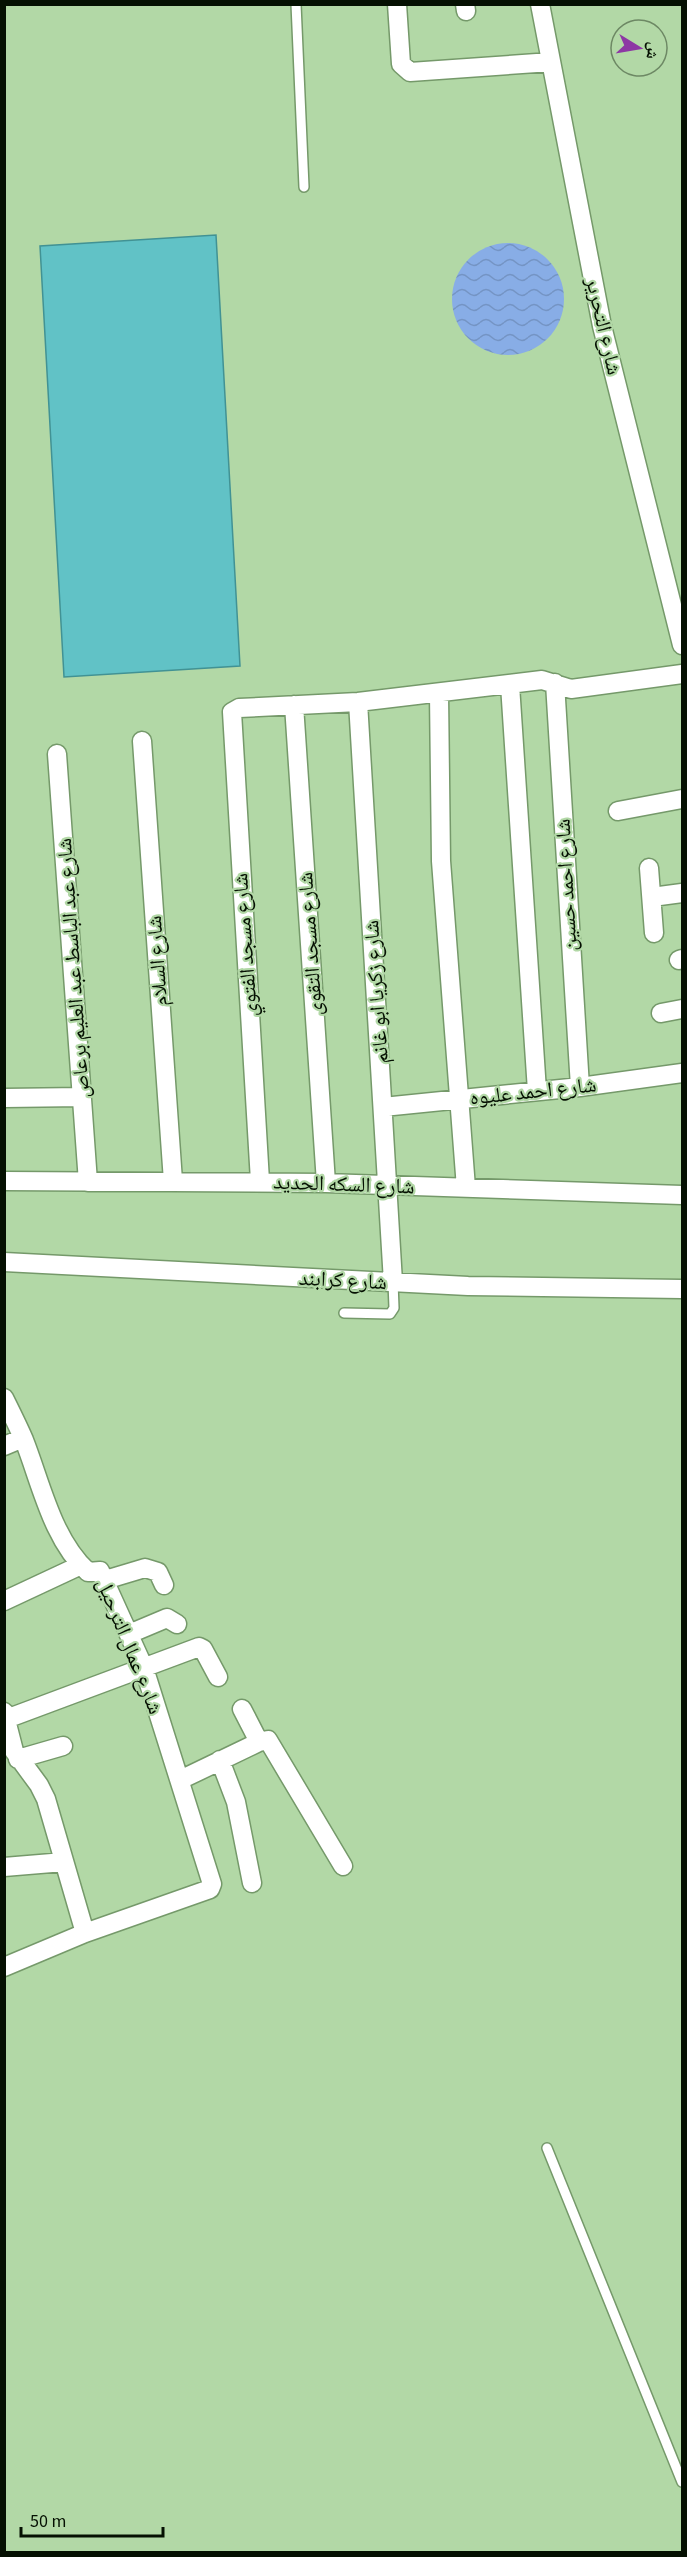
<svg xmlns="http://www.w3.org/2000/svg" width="687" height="2557" viewBox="0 0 687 2557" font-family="'Source Sans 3','Noto Naskh Arabic',sans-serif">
<defs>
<pattern id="water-waves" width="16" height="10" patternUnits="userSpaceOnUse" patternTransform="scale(1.5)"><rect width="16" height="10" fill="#88ade6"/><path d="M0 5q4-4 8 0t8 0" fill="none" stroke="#7494c4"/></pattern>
</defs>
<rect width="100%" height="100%" fill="#b2d8a6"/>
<!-- water -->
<path fill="url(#water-waves)" d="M452 299a56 56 0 1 1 112 0a56 56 0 1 1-112 0Z"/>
<!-- building -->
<path fill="#61c2c6" stroke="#419294" stroke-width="1.5" d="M216,235L240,666L64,677L40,246Z"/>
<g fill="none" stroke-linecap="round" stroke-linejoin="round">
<defs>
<path id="service" d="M296,4L304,187
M344,1313L390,1314L394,1308L393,1282
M547,2148L682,2482"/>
<path id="minor" d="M397,4L401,64L410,72L551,62
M465,4L466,11
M540,4L602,326L682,645
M555,683L580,1087
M510,685L537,1091
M439,694L441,861L466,1188
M358,702L393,1282
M294,705L326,1183
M142,741L173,1181
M57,754L88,1182
M618,811L682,799
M649,868L654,933
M652,897L682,893
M679,960L682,959
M661,1013L682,1009
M4,1098L82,1097
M383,1107L580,1087L682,1073
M4,1181L326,1183L682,1195
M260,1181L232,712L239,708L358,702L542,680L571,689L682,674
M4,1262L468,1286L682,1289
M4,1398C11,1412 18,1426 24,1440C41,1483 52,1539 88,1572L100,1571L144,1668L212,1884L210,1889L85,1933L4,1967
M4,1446L23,1438
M105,1580L145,1568L158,1572L164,1585
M4,1601L81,1565
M129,1634L167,1618L177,1624
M242,1709L259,1742
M4,1712L14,1751L39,1785L46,1799L85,1933
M6,1719L199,1647L203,1649L218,1677
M18,1759L63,1746
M220,1760L236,1802L252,1883
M180,1780L259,1742L268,1740L343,1866
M4,1867L64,1862"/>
</defs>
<!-- service casing -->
<use href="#service" stroke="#75996a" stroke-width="12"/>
<!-- minor casing -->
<use href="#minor" stroke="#75996a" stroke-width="21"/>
<!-- service -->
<use href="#service" stroke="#fff" stroke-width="9"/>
<!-- minor -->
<use href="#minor" stroke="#fff" stroke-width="18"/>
</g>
<g text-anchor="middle" stroke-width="4.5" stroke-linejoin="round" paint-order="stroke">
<!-- street labels -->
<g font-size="21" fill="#051002" stroke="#b2d8a6">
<text transform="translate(604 326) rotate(77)" y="7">شارع التحرير</text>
<text transform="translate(566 885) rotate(-93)" y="7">شارع احمد حسين</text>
<text transform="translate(310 944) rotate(-94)" y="7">شارع مسجد التقوى</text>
<text transform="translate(245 945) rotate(-94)" y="7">شارع مسجد الفتوي</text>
<text transform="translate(157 961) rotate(-94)" y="7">شارع السلام</text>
<text transform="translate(73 968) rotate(-94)" y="7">شارع عبد الباسط عبد العليم برعاص</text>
<text transform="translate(376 992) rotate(-94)" y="7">شارع زكريا ابو غانم</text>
<text transform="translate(533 1091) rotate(-6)" y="7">شارع احمد عليوه</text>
<text transform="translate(344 1184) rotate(2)" y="7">شارع السكه الحديد</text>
<text transform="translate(343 1280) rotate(3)" y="7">شارع كرابند</text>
<text transform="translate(130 1646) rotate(68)" y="7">شارع عمال الترحيل</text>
</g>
</g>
<!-- border -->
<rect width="687" height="2557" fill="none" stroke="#051002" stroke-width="12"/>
<!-- north arrow -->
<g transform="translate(639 48) rotate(101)"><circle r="28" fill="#b2d8a6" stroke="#6d8864" stroke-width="1.5"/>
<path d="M0-4.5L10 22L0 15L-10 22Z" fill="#8d37a4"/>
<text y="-9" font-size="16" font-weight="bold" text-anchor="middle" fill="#051002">ش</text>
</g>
<!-- scale -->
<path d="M21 2527v9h142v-9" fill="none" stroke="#051002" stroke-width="3"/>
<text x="30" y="2527" font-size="18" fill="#051002" stroke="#b2d8a6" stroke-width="4.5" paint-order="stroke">50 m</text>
</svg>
